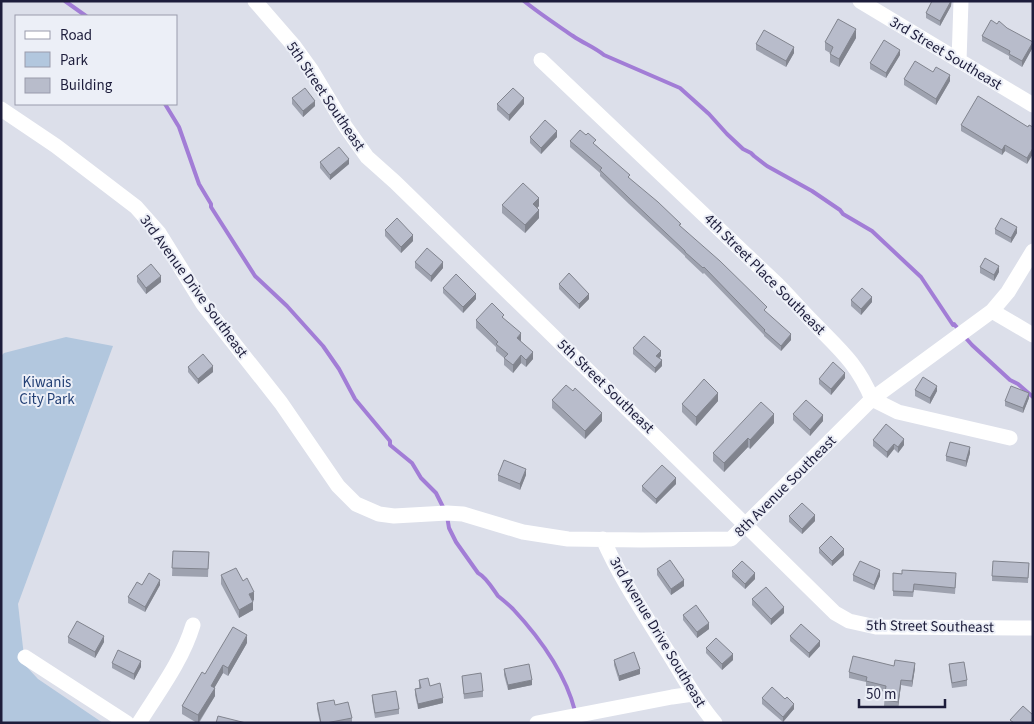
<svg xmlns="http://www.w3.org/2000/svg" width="1034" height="724" viewBox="0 0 1034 724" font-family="'Source Sans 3',sans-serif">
<rect width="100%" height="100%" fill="#dcdfea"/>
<!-- green -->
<path fill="#b2c7de" d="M66,337L113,346L18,604L25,665L38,679L103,723H1V356L4,353Z"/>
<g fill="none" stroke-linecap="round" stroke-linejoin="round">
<!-- stream -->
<path stroke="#a27dd6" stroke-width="4" d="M65,1L86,16
M524,1C540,14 557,25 573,36C583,43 594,47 604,55L680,88L709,114L727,134L743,149L751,153L754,156L767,166L812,191L840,210L843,214L872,231L921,277L953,325L954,324L960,331
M165,104L179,127L199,184L211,204V207L255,276L287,306L323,346L339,369L355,399L390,441V445L412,463L421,478L436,493L444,509
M964,336L972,345L1010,380L1018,384L1033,397
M447,516L449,528L456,542L478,573C486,577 493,589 498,596C503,600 508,604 513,609C540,638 565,672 575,711"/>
<!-- minor -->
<path stroke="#fff" stroke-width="15" d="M255,1L294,46L312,71L345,126L367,157L395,182L547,330L835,613L849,621L876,627L1033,628
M860,1L1033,105
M541,60L778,285C790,297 801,310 813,322C839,349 857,363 872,399L898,412L1010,438
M959,61L961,1
M1,109L56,146L136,207L159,233L203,304L281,403L338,486L356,504L379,514L394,516L447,513L463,514L523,532L568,539L641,540L731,539L872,399L992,311L1008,292L1033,251
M992,311L1033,335
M603,539C620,578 644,613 666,649C682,674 695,700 715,723
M25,657L127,723
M139,723C159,691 182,661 193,625
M537,723L672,697L693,694"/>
</g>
<!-- wall -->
<path fill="#9ea2af" d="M932,1H952L951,6L940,26L926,18V13Z
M982,36L1033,47L1022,67L1009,59V56L982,41Z
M856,38L839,67L830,62V53L825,50V42Z
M756,44L794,53L786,67L756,50Z
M900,55L886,78L870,69V63Z
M933,72L950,81L936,105L904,85V79Z
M292,98L315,106L303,117L292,104Z
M497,104H524L509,121L497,110Z
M961,125L1028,127L1027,164L1005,151L1002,155L961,131Z
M530,137H557L541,154L530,143Z
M570,141L596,145L630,179L681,227L767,313L791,340L781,351L764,336V335L704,273L703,274L685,257V256L629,204L600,176V173L570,147Z
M320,162L349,164L330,180L320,168Z
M502,205L539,206L537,208L539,218L525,233L502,213Z
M995,229L1017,233L1011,243L995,234Z
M385,230L413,241L401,253L385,236Z
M415,262L443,268L431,282L415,268Z
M980,267L999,272L994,281L980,273Z
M137,276L161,282L146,294L137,282Z
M559,284L589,299L579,309L559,289Z
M443,288L476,299L463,313L443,293Z
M851,300L872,302L861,315L851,306Z
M504,319L521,341H520L533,359L526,367L521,363L513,373L504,365V358L496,351V347L476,328V320Z
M633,348L661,356L659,358L662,366L655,373L633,354Z
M188,367L213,372L198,384L188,372Z
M845,378L831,395L819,384V379Z
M915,390L937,391L930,404L915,396Z
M573,391L602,421L585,439L552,408V400Z
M1029,398L1023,413L1005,406V401Z
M718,401L696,426L682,412V404Z
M793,414L823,421L810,436L793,420Z
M774,423L750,449L748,447L724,472L713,461V453Z
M873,440L904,445L898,453L894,449L887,458L873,446Z
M970,453L966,467L946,461V456Z
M498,475H526L520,490L498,481Z
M676,484L656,504L642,491V486Z
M789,516L815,521L802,534L789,522Z
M819,548L844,555L832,566L819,553Z
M173,551L209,552L208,577L172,576Z
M1029,563L1028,583L992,581V576Z
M657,569L684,586L671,595L657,575Z
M732,571L755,579L745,589L732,577Z
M893,573L956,579L955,594L914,590L913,597L893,596Z
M221,575L243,581L254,600L253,601V610L239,618L221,584Z
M853,575L880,576L874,590L853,581Z
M142,585H160L145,612L128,603V597Z
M752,599L784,613L771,625L752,605Z
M683,615L709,629L697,638L683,620Z
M790,636L820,646L809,658L790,641Z
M68,637L104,642L95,658L68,643Z
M247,643L228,676L223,673L214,688L215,696L199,723H197L182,714V706L205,674Z
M706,648L733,660L722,670L706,653Z
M614,660L640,674L619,681L614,665Z
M112,663L141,667L134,680L112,668Z
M949,664L967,680V686L952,688L949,670Z
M915,668L912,687L901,685L898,708L884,706L885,692L866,687V682L849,678V672Z
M504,669L532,685L508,690L504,675Z
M462,676L483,691V697L464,699Z
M419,680L430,686L443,703L418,709L415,695V689L419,688Z
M372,695L399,709V714L375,718L372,700Z
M762,698L785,699L794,709L783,722L762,704Z
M317,703L352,718V723H320L317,709Z"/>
<!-- shaded-wall -->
<path fill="#81848e" d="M951,1V6L940,26V21Z
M856,29V38L839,67V59Z
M1033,42V47L1022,67V61Z
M794,47V53L786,67V61Z
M900,50V55L886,78V73Z
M950,75V81L936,105V99Z
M524,98V104L509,121V115Z
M315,101V106L303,117V111Z
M557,131V137L541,154V148Z
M1005,145V151L1002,155V150Z
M1033,148V154L1027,164V158Z
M349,159V164L330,180V175Z
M539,198V206L533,213V204Z
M539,210V218L525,233V225Z
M1017,227V233L1011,243V238Z
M413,235V241L401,253V247Z
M443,262V268L431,282V276Z
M999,266V272L994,281V275Z
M161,276V282L146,294V288Z
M476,294V299L463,313V307Z
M589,294V299L579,309V304Z
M872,297V302L861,315V309Z
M521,333V341L517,345V338Z
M791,334V340L781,351V346Z
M661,351V356L656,362V356Z
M533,352V359L526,367V360Z
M521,355V363L513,373V365Z
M662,360V366L655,373V368Z
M213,366V372L198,384V379Z
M845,373V378L831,395V389Z
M937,386V391L930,404V398Z
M718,393V401L696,426V417Z
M1029,393V398L1023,413V408Z
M602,413V421L585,439V431Z
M774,414V423L750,449V440Z
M823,415V421L810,436V430Z
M748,438V447L724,472V463Z
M904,439V445L898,453V447Z
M894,444V449L887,458V452Z
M970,447V453L966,467V461Z
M526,469V475L520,490V484Z
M676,478V484L656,504V499Z
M815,515V521L802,534V529Z
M844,549V555L832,566V561Z
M880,570V576L874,590V585Z
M755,573V579L745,589V584Z
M160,580V585L145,612V607Z
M684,580V586L671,595V589Z
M254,592V600L249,603V594Z
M253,602V610L239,618V610Z
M784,607V613L771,625V619Z
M709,623V629L697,638V632Z
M247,635V643L228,676V668Z
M104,636V642L95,658V652Z
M820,641V646L809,658V653Z
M733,654V660L722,670V664Z
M141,661V667L134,680V674Z
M915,663V668L912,687V681Z
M223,665V673L212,692L215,688V696L198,723V715L211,686Z
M640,669V674L619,681V676Z
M532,680V685L508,690V685Z
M901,680V685L898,708V702Z
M443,698V703L418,709V704Z
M794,704V709L783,722V717Z"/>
<!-- building -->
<path fill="#b8bccb" stroke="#81848e" d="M932,1H951L940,21L926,13Z
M838,19L856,29L839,59L830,54L833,47L825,42Z
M991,20L997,24L999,21L1007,28L1033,42L1022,61L1009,54L1010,51L982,36Z
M764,30L794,47L786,61L756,44Z
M884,40L900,50L886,73L870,63Z
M915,61L933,72L936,67L950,75L936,99L904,79Z
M305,88L315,101L303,111L292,98Z
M513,88L524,98L509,115L497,104Z
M978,96L1028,127L1029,125L1033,127V148L1027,158L1005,145L1002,150L961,125Z
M545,120L557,131L541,148L530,137Z
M580,130L586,135L588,133L596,140L593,143L630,175L628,177L658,202L681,224L679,225L720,261L767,307L764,310L791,334L781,346L764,331L765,330L704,267L703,268L685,252V251L629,198L600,170L602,168L570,141Z
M339,147L349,159L330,175L320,162Z
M523,183L539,198L533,204L539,210L525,225L502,205Z
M397,218L413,235L401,247L385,230Z
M1001,218L1017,227L1011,238L995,229Z
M427,248L443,262L431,276L415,262Z
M985,258L999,266L994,275L980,267Z
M151,264L161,276L146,288L137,276Z
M569,273L589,294L579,304L559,284Z
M456,274L476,294L463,307L443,288Z
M862,288L872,297L861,309L851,300Z
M492,303L504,315L502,317L521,333L517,338L533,352L526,360L521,355L513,365L504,358L508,354L496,344L498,342L476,320Z
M644,336L661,351L656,356L662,360L655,368L633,348Z
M203,354L213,366L198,379L188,367Z
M833,362L845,373L831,389L819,379Z
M923,377L937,386L930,398L915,390Z
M704,379L718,393L696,417L682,404Z
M566,385L573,391L575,388L602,413L585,431L552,400Z
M1011,386L1029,393L1023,408L1005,401Z
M806,400L823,415L810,430L793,414Z
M761,402L774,414L750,440L748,438L724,463L713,453Z
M886,424L904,439L898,447L894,444L887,452L873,440Z
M950,442L970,447L966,461L946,456Z
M504,460L526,469L520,484L498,475Z
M662,465L676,478L656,499L642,486Z
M802,503L815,515L802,529L789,516Z
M831,536L844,549L832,561L819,548Z
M173,551L209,552L208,569L172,568Z
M670,560L684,580L671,589L657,569Z
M742,561L755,573L745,584L732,571Z
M860,561L880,570L874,585L853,575Z
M993,561L1029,563L1028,578L992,576Z
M236,568L243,581L247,578L254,592L249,594L253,602L239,610L221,575Z
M902,570L956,573L955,588L914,584L913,592L893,591V573L902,574Z
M149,573L160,580L145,607L128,597L137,582L142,585Z
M766,587L784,607L771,619L752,599Z
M696,605L709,623L697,632L683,615Z
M77,621L104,636L95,652L68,637Z
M801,624L820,641L809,653L790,636Z
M233,627L247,635L228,668L223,665L211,686L215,688L198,715L182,706L202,672L205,674Z
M716,638L733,654L722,664L706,648Z
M118,650L141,661L134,674L112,663Z
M634,652L640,669L619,676L614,660Z
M853,656L894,666L895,660L915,663L912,681L901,680L898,702L884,700L886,686L866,681L867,677L849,672Z
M964,662L967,680L952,683L949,664Z
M529,664L532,680L508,685L504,669Z
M481,673L483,691L464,694L462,676Z
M428,678L430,686L440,683L443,698L418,704L415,689L421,688L419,680Z
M772,687L785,699L787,697L794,704L783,717L762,698Z
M396,691L399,709L375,713L372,695Z
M334,700L335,705L348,702L352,718L326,723H321L317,703Z
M1023,706L1033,715V723H1014L1010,720Z
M218,716L246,723H216Z"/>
<g text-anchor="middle" stroke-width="4" stroke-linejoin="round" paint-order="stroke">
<!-- street labels -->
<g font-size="15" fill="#1d1d3b" stroke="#eceff7">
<text transform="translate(946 53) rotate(31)" y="5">3rd Street Southeast</text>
<text transform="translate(326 96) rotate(56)" y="5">5th Street Southeast</text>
<text transform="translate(765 274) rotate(45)" y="5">4th Street Place Southeast</text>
<text transform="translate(194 286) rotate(54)" y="5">3rd Avenue Drive Southeast</text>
<text transform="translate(606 386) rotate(44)" y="5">5th Street Southeast</text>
<text transform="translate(785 486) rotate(-45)" y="5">8th Avenue Southeast</text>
<text transform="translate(930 626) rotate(1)" y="5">5th Street Southeast</text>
<text transform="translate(658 632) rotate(59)" y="5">3rd Avenue Drive Southeast</text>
</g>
<!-- park labels -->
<g font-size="15" fill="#234075" stroke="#eceff7">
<text x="47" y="387">Kiwanis<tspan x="47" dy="17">City Park</tspan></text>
</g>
</g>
<!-- border -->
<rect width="1034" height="724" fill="none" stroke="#1d1d3b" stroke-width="5"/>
<!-- legend -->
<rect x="15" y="15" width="162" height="90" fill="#eceff7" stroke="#999bac"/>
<rect x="25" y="31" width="25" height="8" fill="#ffffff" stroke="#999bac"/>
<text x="60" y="40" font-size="15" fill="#1d1d3b">Road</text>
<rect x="25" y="52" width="25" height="15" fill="#b2c7de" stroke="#999bac"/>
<text x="60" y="65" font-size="15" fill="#1d1d3b">Park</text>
<rect x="25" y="78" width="25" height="15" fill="#b8bccb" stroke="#999bac"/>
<text x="60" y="90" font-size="15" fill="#1d1d3b">Building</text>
<!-- scale -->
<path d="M859 699v8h86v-8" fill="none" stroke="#1d1d3b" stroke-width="2.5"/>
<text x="866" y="699" font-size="15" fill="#1d1d3b" stroke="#eceff7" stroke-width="4" paint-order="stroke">50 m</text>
</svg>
